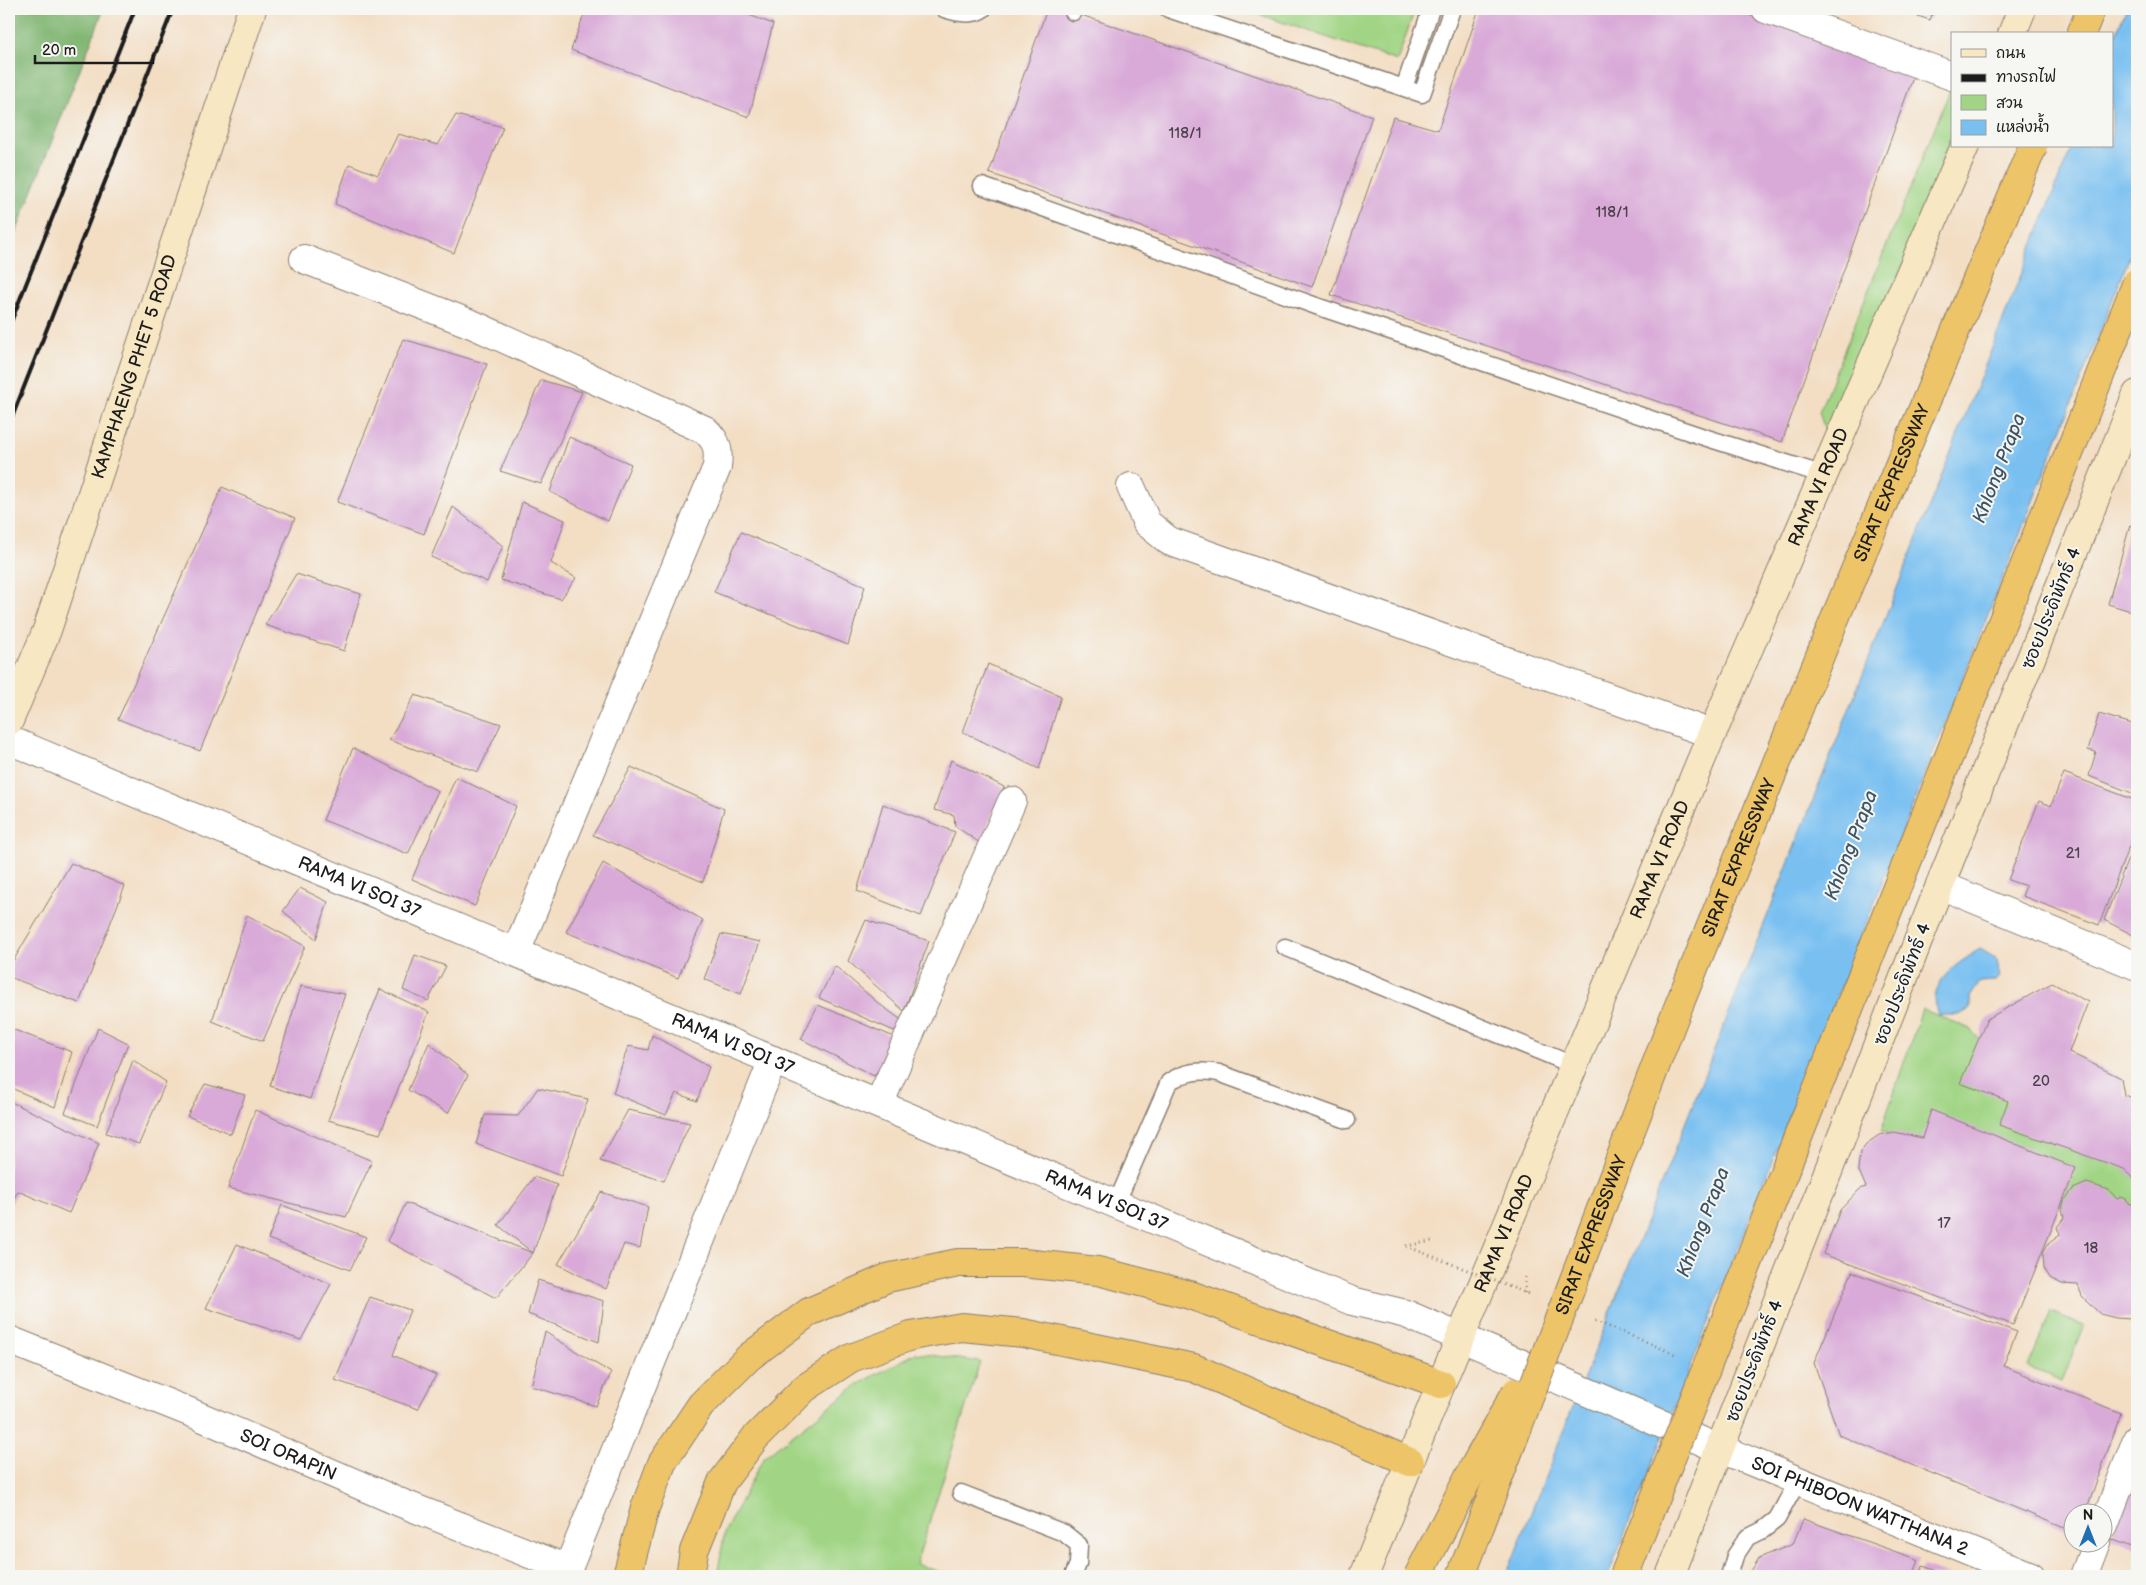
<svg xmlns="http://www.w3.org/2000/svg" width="2146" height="1585" viewBox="0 0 2146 1585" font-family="'Balsamiq Sans','Playpen Sans Thai',sans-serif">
<rect width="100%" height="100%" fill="#f6f6f2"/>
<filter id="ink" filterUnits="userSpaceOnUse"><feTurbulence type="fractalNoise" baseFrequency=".02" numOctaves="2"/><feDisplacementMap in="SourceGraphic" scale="10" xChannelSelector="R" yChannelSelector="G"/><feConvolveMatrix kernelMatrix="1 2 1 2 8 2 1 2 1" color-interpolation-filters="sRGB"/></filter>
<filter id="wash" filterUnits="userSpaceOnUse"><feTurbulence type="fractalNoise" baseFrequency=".0096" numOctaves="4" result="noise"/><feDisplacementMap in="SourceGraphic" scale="20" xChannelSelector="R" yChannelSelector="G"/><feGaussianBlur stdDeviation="1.12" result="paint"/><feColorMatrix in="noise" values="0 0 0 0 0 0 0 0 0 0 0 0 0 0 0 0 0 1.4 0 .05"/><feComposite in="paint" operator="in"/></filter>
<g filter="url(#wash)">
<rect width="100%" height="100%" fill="#f3dec4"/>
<!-- green -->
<path fill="#a1d585" stroke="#5e7850" d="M1243,9H1415L1397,61Z
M1952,85V146L1830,445L1819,412Z
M1922,1009L1970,1029L1993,1054L2137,1125V1313L2130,1310L2047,1184L1881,1131Z
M2051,1312L2084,1325L2062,1381L2028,1367Z
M916,1353L980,1362L916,1564L953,1576H717L725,1531L764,1457L857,1385Z"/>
<!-- forest -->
<path fill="#80b672" stroke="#4e6947" d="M9,9H104L9,250Z"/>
<!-- water -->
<path fill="#79c0f1" stroke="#4a6e86" d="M2126,9H2137V238L1608,1576H1506L2072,146H2112V44Z
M1981,949L1997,960L2000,977L1995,981L1980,982L1970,997V1009L1959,1015H1938C1926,982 1956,964 1981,949Z"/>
<g id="blocks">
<!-- building -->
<path fill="#d9aad8" d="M586,9H733L773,24L749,117L571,50Z
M1047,9H1064L1372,116L1312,287L989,173Z
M1479,9H1730L1916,69L1782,442L1331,295L1393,117L1438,130Z
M1896,9H1934L1930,20Z
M456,115L503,127L454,253L335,204L349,164L378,175L398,134L438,145Z
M403,339L487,364L424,534L337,502Z
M541,380L582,392L541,484L500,471Z
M569,437L631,464L608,521L550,492Z
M222,487L295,518L200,751L118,719Z
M522,502L565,520L551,563L576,578L561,599L501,580Z
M453,507L503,546L487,582L431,557Z
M2130,525L2137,527V613L2108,604Z
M741,532L865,586L848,645L714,592Z
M296,574L361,594L344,651L265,625Z
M988,664L1061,696L1039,769L963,732Z
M415,695L501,724L478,772L389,740Z
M2099,714L2136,725L2137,721V795L2089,776L2096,752L2088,750Z
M353,748L438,791L408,854L323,820Z
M951,760L1004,787L980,843L955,826L954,815L934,810Z
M631,767L724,809L703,882L593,835Z
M2064,773L2137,801V825L2099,925L2022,896L2026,886L2008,880L2039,801L2051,806Z
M456,777L516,806L475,906L412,879Z
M883,804L955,832L921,916L857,891Z
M2137,836V924L2133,935L2104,920Z
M71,863L125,886L79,1003L9,977V968Z
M603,863L703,920L678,978L566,932Z
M300,888L328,902L316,939L283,911Z
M247,915L305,946L263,1041L212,1021Z
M866,920L929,941L904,1011L848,961Z
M721,934L760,942L741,994L704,979Z
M415,955L446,966L428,1001L403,990Z
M835,966L878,1003L904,1022L894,1031L819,998Z
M2052,983L2088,1002L2069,1052L2121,1078L2124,1095L2137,1099V1181L2124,1169L1999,1125L2008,1101L1960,1083L1987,1019Z
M301,986L345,994L310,1099L270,1086Z
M380,989L429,1012L380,1134L328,1120Z
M818,1005L899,1039L874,1076L801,1039Z
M9,1028L72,1052L55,1107L9,1087Z
M98,1028L128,1043L97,1126L65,1113Z
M652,1035L709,1067L697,1101L676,1093L666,1115L613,1093L628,1046L648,1050Z
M429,1043L468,1075L448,1113L408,1090Z
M133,1060L166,1082L139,1144L106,1133Z
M205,1084L245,1095L231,1134L187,1116Z
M538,1088L588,1099L561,1176L476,1144L485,1115L518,1116Z
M9,1101L99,1143L69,1213L18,1191L9,1207Z
M255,1110L372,1161L346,1217L228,1188Z
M628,1110L690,1123L664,1181L600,1161Z
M1931,1110L2076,1168L2013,1325L1823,1254L1840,1210L1860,1189L1866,1187L1858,1169L1860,1152L1866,1144L1879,1135L1894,1132L1922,1138Z
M534,1177L557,1185L533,1253L498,1225Z
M2087,1183L2109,1190L2117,1199L2121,1197L2126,1199L2130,1204L2137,1203V1315L2131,1319L2116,1318L2100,1314L2082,1296L2078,1285L2062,1284L2050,1278L2044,1268L2043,1253L2048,1244L2060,1235L2057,1227L2064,1218L2062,1209L2064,1201L2073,1189Z
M601,1192L648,1207L640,1248L624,1244L606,1289L558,1264Z
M406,1203L533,1253L496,1298L387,1241Z
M282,1205L366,1237L350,1270L268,1239Z
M237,1244L331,1284L301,1340L206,1308Z
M1852,1272L2017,1332L2003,1366L2121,1413L2086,1512H2074V1532L1839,1435L1814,1363Z
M538,1280L604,1301L599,1342L528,1314Z
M370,1297L410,1310L393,1355L436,1375L418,1409L335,1380Z
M545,1332L611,1373L596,1406L531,1386Z
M2137,1471V1549L2111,1539Z
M1803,1519L1919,1560L1913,1576H1748L1759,1558L1793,1544Z
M1923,1566L1951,1576H1919Z"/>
</g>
</g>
<g filter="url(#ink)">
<use href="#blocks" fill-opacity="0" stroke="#887d70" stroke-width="1"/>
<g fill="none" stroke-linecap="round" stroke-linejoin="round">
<defs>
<path id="lane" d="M944,9C956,13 972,17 983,9
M1168,9L1422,94L1452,9
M1073,12L1074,9
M1404,88L1431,9
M982,186L1319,307L1704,437L1824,475
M1285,947L1573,1065
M1116,1204L1169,1082C1186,1071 1199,1070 1219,1073L1347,1120
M961,1493L1064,1533L1079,1545L1078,1564L1073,1576
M1729,1576L1735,1556L1747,1538L1763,1530L1777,1519L1798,1481"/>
<g id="street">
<path d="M1766,9L1952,76"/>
<path d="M304,259L474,325L705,430C718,442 719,450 717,467L516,952"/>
<path d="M1131,487L1147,523L1169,541L1712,734"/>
<path id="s1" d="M9,740L1116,1204L1352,1301L1406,1314L1706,1443L2031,1576"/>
<path d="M1940,885L2137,966"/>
<path d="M879,1104L1012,801"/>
<path id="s2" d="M9,1340L192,1413L399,1502L568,1569"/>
<path d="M2104,1526L2137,1439"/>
<path d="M565,1576L773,1060"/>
<path d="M2084,1576L2097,1542"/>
</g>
<g id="secondary">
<path d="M2012,34L2022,9"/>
<path id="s3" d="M9,721L47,630L252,9"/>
<path id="s4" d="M1364,1576L1441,1384L1712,734L1965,146"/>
<path d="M1670,1576L1940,885L2137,394"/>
</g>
<path id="highway" d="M2081,34L2091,9
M627,1576L645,1508L662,1463L701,1405L749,1357L809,1312L887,1278L958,1263H1023L1098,1271L1190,1295L1441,1384
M690,1576L694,1551L722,1482L755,1438L805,1388L851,1358L911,1336L962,1327L1023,1333L1194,1368L1410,1462"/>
</defs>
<!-- lane casing -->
<use href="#lane" stroke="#887d70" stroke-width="19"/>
<!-- street casing -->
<use href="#street" stroke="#887d70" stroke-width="30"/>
<!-- secondary casing -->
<use href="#secondary" stroke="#887d70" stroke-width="30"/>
<!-- highway casing -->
<use href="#highway" stroke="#887d70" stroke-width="30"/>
<!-- path -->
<path stroke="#887d70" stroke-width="3" stroke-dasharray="1 4" stroke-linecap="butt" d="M1406,1246L1432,1241
M1525,1293V1276"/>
<!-- lane -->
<use href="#lane" stroke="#fff" stroke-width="16"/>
<!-- street -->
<use href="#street" stroke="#fff" stroke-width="28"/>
<!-- secondary -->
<use href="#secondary" stroke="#f8e7c3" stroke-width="28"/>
<!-- highway -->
<use href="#highway" stroke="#eec469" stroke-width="28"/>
<!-- rail -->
<path stroke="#1c1c1c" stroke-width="4" d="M9,327L135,9
M9,425L173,9"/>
<defs>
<g id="highway-bridge">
<path d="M1418,1576L1475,1465L1516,1392"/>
<path id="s5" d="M1461,1576L1673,1020L1838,611L2033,146"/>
<path d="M1624,1576L2137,282"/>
</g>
</defs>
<!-- highway-bridge casing -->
<use href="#highway-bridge" stroke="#887d70" stroke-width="30" stroke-linecap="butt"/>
<!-- path-bridge -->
<path stroke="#887d70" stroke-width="3" stroke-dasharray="1 4" stroke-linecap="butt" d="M1406,1246L1531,1295
M1595,1321L1675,1354
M1738,1380L1753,1386"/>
<!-- highway-bridge -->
<use href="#highway-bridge" stroke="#eec469" stroke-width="28"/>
</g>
</g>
<g text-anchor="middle" stroke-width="4" stroke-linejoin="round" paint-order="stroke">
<!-- number labels -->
<g font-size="15" fill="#4b404b">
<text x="1185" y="138">118/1</text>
<text x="1612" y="217">118/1</text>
<text x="2073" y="858">21</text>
<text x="2041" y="1086">20</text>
<text x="1944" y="1228">17</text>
<text x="2091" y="1253">18</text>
</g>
<!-- street labels -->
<g font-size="18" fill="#1c1c1c" stroke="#f6f6f2">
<text dy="6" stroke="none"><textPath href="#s3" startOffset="376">KAMPHAENG PHET 5 ROAD</textPath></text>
<text dy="6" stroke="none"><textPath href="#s5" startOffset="1175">SIRAT EXPRESSWAY</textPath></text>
<text dy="6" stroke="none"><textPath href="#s4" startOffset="1180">RAMA VI ROAD</textPath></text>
<text transform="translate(2051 608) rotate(-68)" y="6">ซอยประดิพัทธ์ 4</text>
<text dy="6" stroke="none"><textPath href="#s5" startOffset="770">SIRAT EXPRESSWAY</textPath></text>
<text dy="6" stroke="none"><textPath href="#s4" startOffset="775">RAMA VI ROAD</textPath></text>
<text dy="6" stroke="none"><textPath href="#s1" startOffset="380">RAMA VI SOI 37</textPath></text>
<text transform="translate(1902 984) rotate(-69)" y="6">ซอยประดิพัทธ์ 4</text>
<text dy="6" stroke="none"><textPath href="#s1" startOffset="785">RAMA VI SOI 37</textPath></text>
<text dy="6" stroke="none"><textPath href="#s1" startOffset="1190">RAMA VI SOI 37</textPath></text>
<text dy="6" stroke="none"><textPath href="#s4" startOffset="370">RAMA VI ROAD</textPath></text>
<text dy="6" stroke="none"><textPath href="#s5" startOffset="365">SIRAT EXPRESSWAY</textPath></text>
<text transform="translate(1754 1361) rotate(-69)" y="6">ซอยประดิพัทธ์ 4</text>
<text dy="6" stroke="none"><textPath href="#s2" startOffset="302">SOI ORAPIN</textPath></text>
<text dy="6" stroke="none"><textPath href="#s1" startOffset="2004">SOI PHIBOON WATTHANA 2</textPath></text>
</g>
<!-- water labels -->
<g font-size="19" font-style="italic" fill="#3d5567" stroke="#f6f6f2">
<text transform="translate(1998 468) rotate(-69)" y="7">Khlong Prapa</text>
<text transform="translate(1850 845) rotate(-69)" y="7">Khlong Prapa</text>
<text transform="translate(1702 1222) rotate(-69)" y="7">Khlong Prapa</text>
</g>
</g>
<!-- margin -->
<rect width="2146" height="1585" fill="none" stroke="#f6f6f2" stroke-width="30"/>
<!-- legend -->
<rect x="1951" y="32" width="162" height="115" fill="#f6f6f2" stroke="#9f9f9c"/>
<rect x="1961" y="49" width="25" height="8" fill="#f8e7c3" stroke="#9f9f9c"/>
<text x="1996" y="58" font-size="15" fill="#1c1c1c">ถนน</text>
<rect x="1961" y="74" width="25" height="8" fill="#1c1c1c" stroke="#9f9f9c"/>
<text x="1996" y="82" font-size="15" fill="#1c1c1c">ทางรถไฟ</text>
<rect x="1961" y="95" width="25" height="15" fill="#a1d585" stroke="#9f9f9c"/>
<text x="1996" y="108" font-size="15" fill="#1c1c1c">สวน</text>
<rect x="1961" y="120" width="25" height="15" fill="#79c0f1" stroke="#9f9f9c"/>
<text x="1996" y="132" font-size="15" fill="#1c1c1c">แหล่งน้ำ</text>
<!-- north arrow -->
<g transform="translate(2088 1528)"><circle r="24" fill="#f6f6f2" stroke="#9f9f9c"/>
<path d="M0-4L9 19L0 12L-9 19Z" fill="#1f6fb2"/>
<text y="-8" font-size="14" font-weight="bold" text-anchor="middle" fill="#1c1c1c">N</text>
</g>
<!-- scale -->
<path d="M35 55v8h118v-8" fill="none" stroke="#1c1c1c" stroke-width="2.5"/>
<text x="42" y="55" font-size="15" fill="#1c1c1c" stroke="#f6f6f2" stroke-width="4" paint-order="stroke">20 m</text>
</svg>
